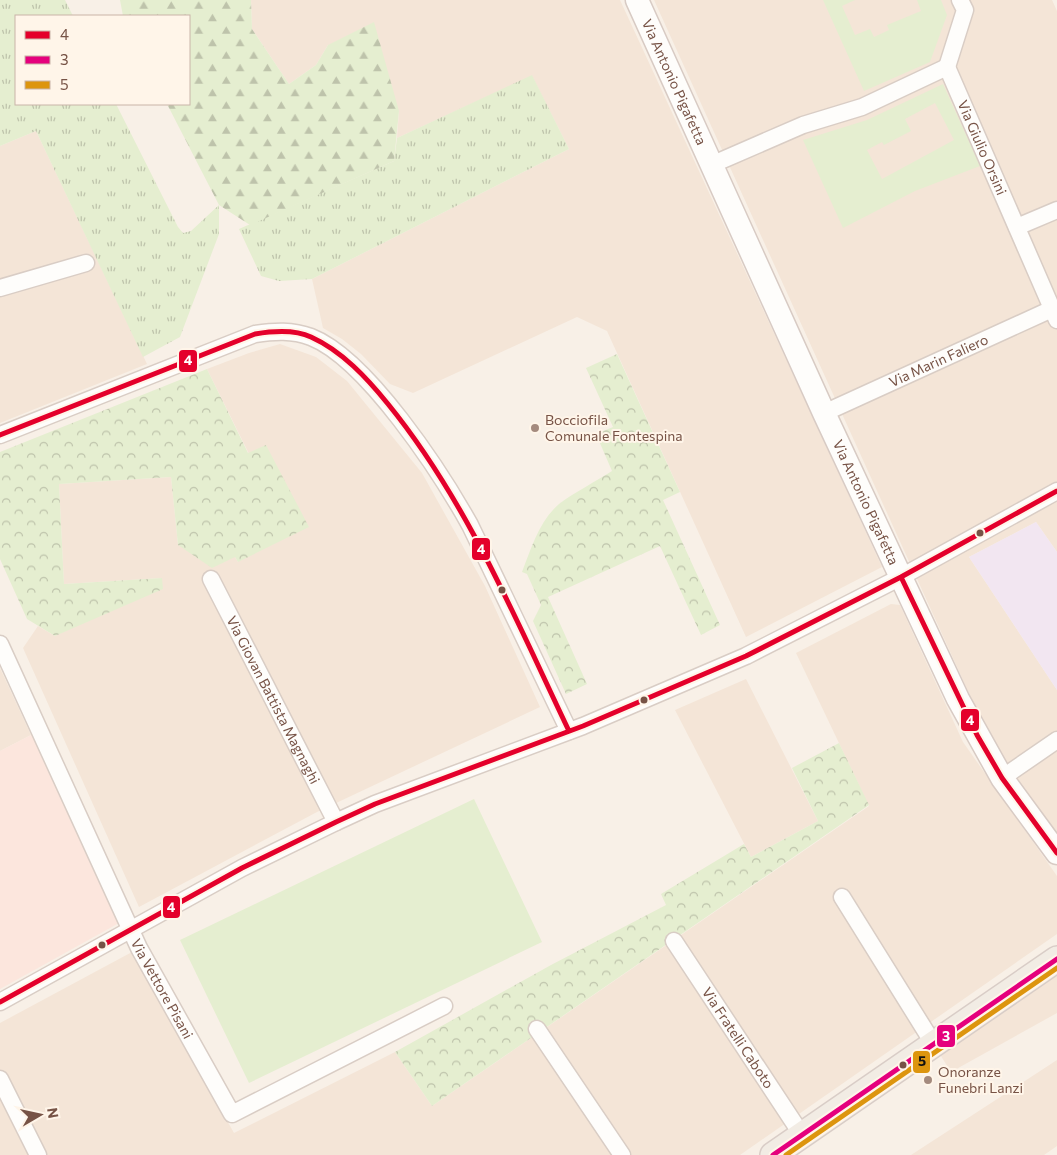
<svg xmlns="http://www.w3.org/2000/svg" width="1057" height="1155" viewBox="0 0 1057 1155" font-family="Commissioner,sans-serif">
<defs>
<pattern id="grass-tufts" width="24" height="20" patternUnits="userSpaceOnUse" patternTransform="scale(1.25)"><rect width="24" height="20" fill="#e5eed0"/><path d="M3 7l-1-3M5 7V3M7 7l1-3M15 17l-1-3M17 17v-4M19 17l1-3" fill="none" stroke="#bec3ab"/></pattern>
<pattern id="forest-firs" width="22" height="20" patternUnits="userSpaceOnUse" patternTransform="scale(1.25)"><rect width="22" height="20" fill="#e5eed0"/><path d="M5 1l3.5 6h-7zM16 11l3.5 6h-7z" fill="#bec3ab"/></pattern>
<pattern id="park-crowns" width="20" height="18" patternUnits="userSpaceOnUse" patternTransform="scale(1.25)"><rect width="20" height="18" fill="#e5eed0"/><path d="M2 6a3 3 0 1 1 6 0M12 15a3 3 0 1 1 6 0" fill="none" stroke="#bec3ab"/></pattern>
</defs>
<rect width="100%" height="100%" fill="#f8f0e7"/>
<!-- residential -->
<path fill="#f4e5d7" d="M251,0H620L882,567L746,637L607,331L577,317L413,393L390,384L361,354L342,339L323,328L312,279L569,149L532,76L397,138L399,111L328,45L316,65L289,84L252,29Z
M654,0H1052L1057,11V552L1036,522L969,557L1057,690V832L1005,764L977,711Z
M36,131L147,364L0,423V146Z
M280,344L316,357L347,381L422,473L485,586L540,707L317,812L139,907L23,648L38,626L55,636L162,578L64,584L59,484L171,477L178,545L235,557L238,562L266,446L249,454L207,369L249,353Z
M891,604L900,605L963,742L1057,876V934L740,1155H0V1023L132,952L234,1133L395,1052L432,1106L869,806L796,653Z
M0,668L31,735L0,751Z
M746,679L818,821L751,857L675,710Z
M1057,973V1013L951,1072L939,1053Z
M1057,1060V1146L1044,1155H911Z"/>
<!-- commercial -->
<path fill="#fce6dd" d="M35,733L119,923L0,989V751Z"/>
<!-- education -->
<path fill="#f2e6f1" d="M1036,522L1057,552V690L969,557Z"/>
<!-- grass -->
<path fill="url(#grass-tufts)" d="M0,0H65L73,16H16V104H116L178,227L183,233L191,231L219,205V234L180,337L143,357L36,131L0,146Z
M532,75L569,149L312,279L279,281L261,276L239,229L394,161L397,138Z"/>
<!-- forest -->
<path fill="url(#forest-firs)" d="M120,0H251L252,29L289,84L316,65L328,45L374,22L399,111L394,161L250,225L219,205L167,104H189V16H123Z"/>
<!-- park -->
<path fill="url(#park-crowns)" d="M617,354L680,492L663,500L720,625L701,635L660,546L548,597L587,684L566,694L533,621L541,605L527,574L522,572C531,549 539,521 559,504C575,492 595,482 612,471L596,434L613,427L586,368Z
M207,369L248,453L266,445L309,527L238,562L235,557L212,568L178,545L171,477L59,484L64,584L162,578L163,589L55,636L27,619L0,559V452Z
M839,743L869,805L432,1106L395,1052L551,965L666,905L661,894L744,844L751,857L818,821L792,768Z"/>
<!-- garden -->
<path fill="#e5eed0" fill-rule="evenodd" d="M823,0H855L842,6L855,35L870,29L874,37L889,30L887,25L921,11L917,0H941L947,15L930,62L864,91Z
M943,84L980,166L915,191L843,228L803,140L867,120ZM935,103L954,140L882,179L867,150L882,142L884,145L911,131L905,119Z
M474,799L542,942L249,1083L180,940Z"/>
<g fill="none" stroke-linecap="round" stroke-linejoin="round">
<defs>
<g id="street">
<path id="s1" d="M947,67L1057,320"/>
<path d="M947,67L965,10L960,0"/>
<path d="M711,165L803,125L862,107L947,67"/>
<path d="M1017,227L1057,210"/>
<path d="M0,288L86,263"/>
<path id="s2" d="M824,413L1052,309"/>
<path d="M0,435L255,334C275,331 292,330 311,337C367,359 441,473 470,525L569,731"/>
<path id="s3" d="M211,579L336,822"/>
<path id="s4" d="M0,644L139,948L232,1114L444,1006"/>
<path d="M1002,778L1057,740"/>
<path d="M842,897L933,1043"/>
<path id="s5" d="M674,941L802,1135"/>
<path d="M0,1002L242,868L336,822L375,804L583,726L746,656L901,577L1057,491"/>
<path d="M537,1029L622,1155"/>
<path d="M0,1079L38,1155"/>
</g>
<g id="secondary">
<path id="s6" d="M637,0L824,413L958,699L1002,778L1057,853"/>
</g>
<path id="primary" d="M773,1155L1057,959"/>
</defs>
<!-- street casing -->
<use href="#street" stroke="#d9cdc5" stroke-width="19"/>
<!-- secondary casing -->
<use href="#secondary" stroke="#d8cbc4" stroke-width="25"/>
<!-- primary casing -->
<use href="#primary" stroke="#d9cdc7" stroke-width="28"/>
<!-- street -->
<use href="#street" stroke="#fefdfb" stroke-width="16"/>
<!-- secondary -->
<use href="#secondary" stroke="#fefdfb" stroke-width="22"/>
<!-- primary -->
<use href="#primary" stroke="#f2ece4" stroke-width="25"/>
<defs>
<path id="bus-1" d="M0,435L255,334C273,331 294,329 311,337C342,351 367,378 388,404C467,501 515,618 569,731
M901,577L977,735L1002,778L1057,853
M0,1002L242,868L336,822L375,804L583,726L746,656L901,577L1057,491"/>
<path id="bus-2" d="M773,1155L1057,959"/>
<path id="bus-3" d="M786,1155L1057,968"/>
</defs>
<!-- bus-1 casing -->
<use href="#bus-1" stroke="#fff5e9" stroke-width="9"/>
<!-- bus-2 casing -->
<use href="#bus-2" stroke="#fff5e9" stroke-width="9"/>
<!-- bus-3 casing -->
<use href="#bus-3" stroke="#fff5e9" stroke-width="9"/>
<!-- bus-1 -->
<use href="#bus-1" stroke="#e4002b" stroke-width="5"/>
<!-- bus-2 -->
<use href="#bus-2" stroke="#e5007d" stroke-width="5"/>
<!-- bus-3 -->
<use href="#bus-3" stroke="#dd950e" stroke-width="5"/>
</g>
<!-- markers -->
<g fill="#a48a7e" stroke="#fff5e9" stroke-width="2">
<circle cx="535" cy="428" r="5"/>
<circle cx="928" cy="1080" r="5"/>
</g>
<g fill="#775346" stroke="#fff5e9" stroke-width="2">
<circle cx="980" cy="533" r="4.5"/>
<circle cx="502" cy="590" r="4.5"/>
<circle cx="644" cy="700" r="4.5"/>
<circle cx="102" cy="945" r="4.5"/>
<circle cx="903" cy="1065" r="4.5"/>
</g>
<g text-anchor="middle" stroke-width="4" stroke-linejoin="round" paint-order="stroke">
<!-- street labels -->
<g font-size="14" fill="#775346" stroke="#fff5e9">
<text dy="5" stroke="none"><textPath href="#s6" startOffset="90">Via Antonio Pigafetta</textPath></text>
<text dy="5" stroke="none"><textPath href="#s1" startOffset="88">Via Giulio Orsini</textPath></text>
<text dy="5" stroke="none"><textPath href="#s2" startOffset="126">Via Marin Faliero</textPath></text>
<text dy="5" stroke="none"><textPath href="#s6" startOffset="552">Via Antonio Pigafetta</textPath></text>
<text dy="5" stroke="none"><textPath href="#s3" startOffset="136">Via Giovan Battista Magnaghi</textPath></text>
<text dy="5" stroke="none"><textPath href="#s4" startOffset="381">Via Vettore Pisani</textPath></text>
<text dy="5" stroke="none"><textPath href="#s5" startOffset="116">Via Fratelli Caboto</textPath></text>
</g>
<!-- poi labels -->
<g font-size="14" fill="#775346" stroke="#fff5e9" text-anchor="start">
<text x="545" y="425">Bocciofila<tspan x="545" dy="16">Comunale Fontespina</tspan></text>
<text x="938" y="1077">Onoranze<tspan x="938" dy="16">Funebri Lanzi</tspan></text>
</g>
</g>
<g stroke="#fff5e9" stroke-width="2">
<rect x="178" y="349" width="20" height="24" rx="5" fill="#e4002b"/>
<rect x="471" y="537" width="20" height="24" rx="5" fill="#e4002b"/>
<rect x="960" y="708" width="20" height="24" rx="5" fill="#e4002b"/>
<rect x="162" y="895" width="19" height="24" rx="5" fill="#e4002b"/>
<rect x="936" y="1024" width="20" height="24" rx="5" fill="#e5007d"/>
<rect x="912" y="1050" width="19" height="24" rx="5" fill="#dd950e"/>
</g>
<g font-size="14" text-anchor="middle" font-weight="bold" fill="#fff">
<text x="188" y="365">4</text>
<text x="481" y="554">4</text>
<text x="970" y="725">4</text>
<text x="171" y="912">4</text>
<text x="946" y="1041">3</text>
</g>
<g font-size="14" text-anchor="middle" font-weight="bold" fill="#111">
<text x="922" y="1066">5</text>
</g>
<!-- legend -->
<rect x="15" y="15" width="175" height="90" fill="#fff5e9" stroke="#c9b4a8"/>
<rect x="25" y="31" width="25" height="8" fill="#e4002b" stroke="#c9b4a8"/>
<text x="60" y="40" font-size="15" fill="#775346">4</text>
<rect x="25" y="56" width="25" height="8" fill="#e5007d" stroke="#c9b4a8"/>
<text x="60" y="65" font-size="15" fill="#775346">3</text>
<rect x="25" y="81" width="25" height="8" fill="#dd950e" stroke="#c9b4a8"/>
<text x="60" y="90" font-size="15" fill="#775346">5</text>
<!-- north arrow -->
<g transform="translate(40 1115) rotate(81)" stroke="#fff5e9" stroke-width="4" paint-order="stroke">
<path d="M0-4L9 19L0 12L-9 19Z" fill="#775346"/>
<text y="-8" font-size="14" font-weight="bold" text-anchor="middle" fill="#775346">N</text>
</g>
</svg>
